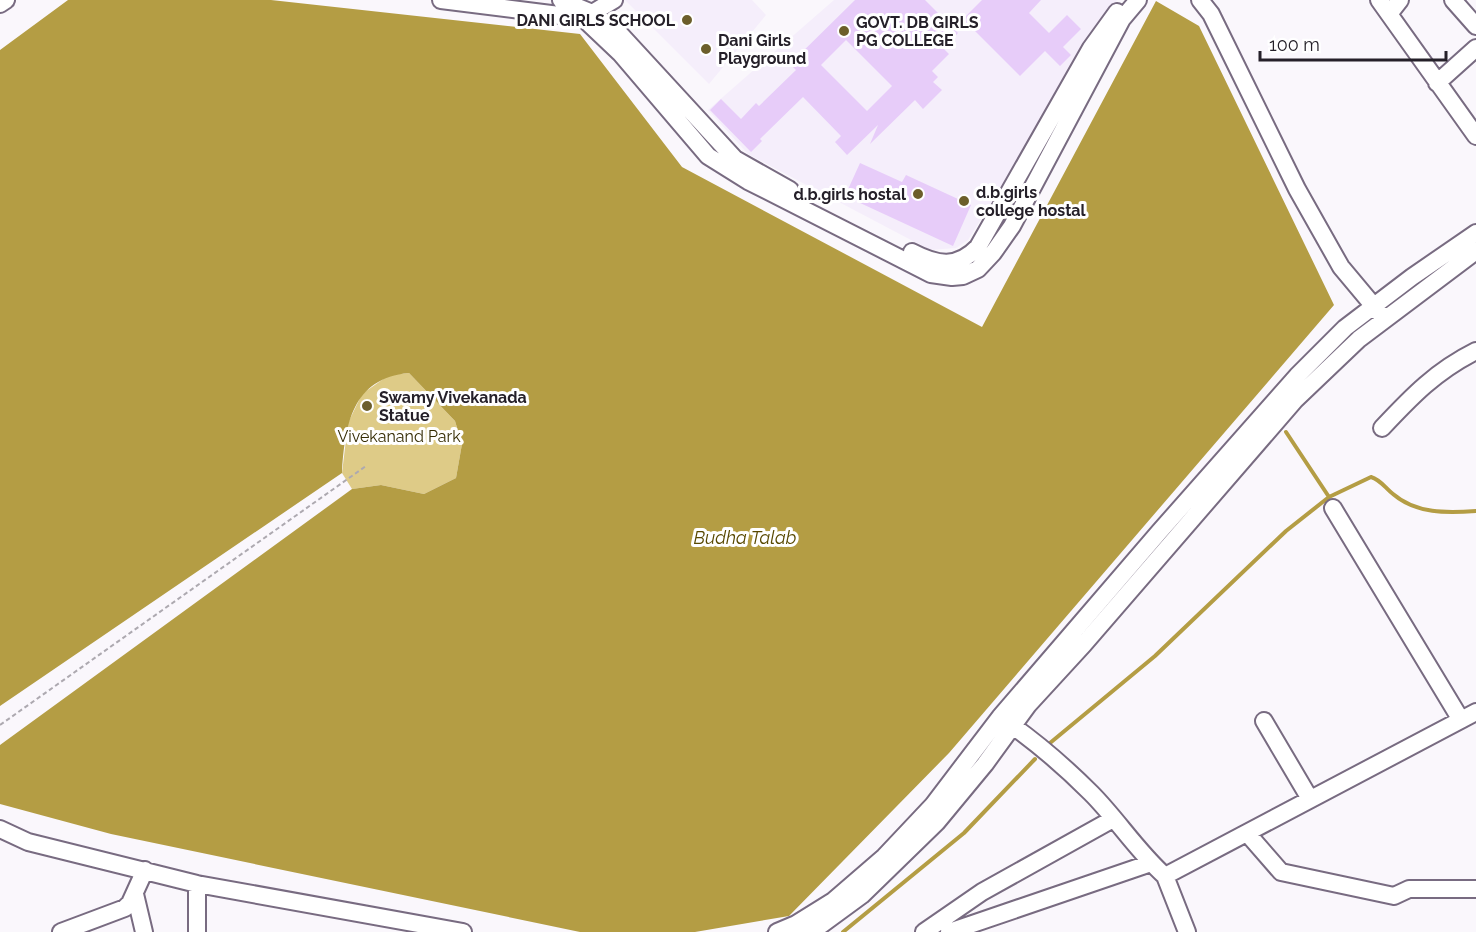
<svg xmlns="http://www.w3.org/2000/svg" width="1476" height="932" viewBox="0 0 1476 932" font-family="Raleway,sans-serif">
<rect width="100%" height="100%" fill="#faf7fc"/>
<!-- built -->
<path fill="#f5eefb" d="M625,0H752L766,15L709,84Z
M834,0H1117L968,240L956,248L930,250L748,154L708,110Z"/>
<!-- green -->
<path fill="#decb87" d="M409,373L455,421L462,444L456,478L424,494L381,485L352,489L342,473L348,423L362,394L389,375Z"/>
<!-- water -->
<path fill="#b49d44" d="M68,0H271L580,34L682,167L982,327L1156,1L1199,26L1334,305L949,753L789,916L695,932H580L111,834L0,804V745L352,489L381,485L424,494L456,478L462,444L455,421L409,373C352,378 345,425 342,473L0,706V50Z"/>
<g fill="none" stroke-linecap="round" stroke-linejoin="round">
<!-- stream -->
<path stroke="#b49d44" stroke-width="4" d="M1286,432L1329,497
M1050,743L1155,656L1286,531L1329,497L1371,477C1381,480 1385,488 1393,494C1416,514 1447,513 1476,511
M843,932L964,833L1035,759"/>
</g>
<!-- building -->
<path fill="#e7ccf9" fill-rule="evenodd" d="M855,0H925L958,33L943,48L949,54L932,71L938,77L933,82L942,90L923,109L915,100L870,144L878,125L847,155L835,142L841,136L803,97L760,139L762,141L751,152L710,110L721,99L741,119L756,103L759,106L796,70L790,64ZM846,40L892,86L867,111L821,65Z
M982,0H1041L1029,13L1049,33L1067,15L1081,29L1063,47L1071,55L1060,66L1045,51L1020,76L963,19Z
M860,163L902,182L906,175L971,205L953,246L845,196Z"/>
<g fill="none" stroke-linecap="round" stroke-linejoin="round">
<defs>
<path id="minor" d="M441,0L583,18L621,54L708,156L748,181L931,274L952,277L963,276L978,269L993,253L1012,226L1122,19L1138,0
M561,0L592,13L619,33L735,159L790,190
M1200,0L1211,14L1297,189L1341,267L1382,316
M1379,0L1476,136
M1453,0L1476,26
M0,4L6,0
M1389,14L1400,0
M584,18L614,0
M1437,83L1476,48
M912,252C937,265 957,269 978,247L1091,48L1117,12
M1382,428C1412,396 1436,371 1476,351
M1333,508L1461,720
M1003,719C1035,741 1064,766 1091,793C1117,819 1137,851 1165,876L1476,712
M1264,721L1310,799
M0,829L28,842L197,884L463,932
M1247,833L1281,872L1394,896L1409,889H1476
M1165,876L1187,932
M197,884V932
M135,894L144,932
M61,932L125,908L130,903L145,870
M777,932L796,924L833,901L884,857L933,805L1000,717L1160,531L1297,376L1345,328L1412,277L1476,233
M804,932L821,925L862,895L937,822L985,764L1028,705L1084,644L1295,400L1359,339L1476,251
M924,932L982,892L1113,819
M949,932L1151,863"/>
</defs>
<!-- minor casing -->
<use href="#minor" stroke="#786b81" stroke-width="20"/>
<!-- path -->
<path stroke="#ada9b0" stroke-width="2" stroke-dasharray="4.5 3" stroke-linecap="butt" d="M0,725L366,466"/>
<!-- minor -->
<use href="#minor" stroke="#fff" stroke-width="16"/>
</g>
<!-- markers -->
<g fill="#6c5e2b" stroke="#fff" stroke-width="2">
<circle cx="687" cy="20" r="6"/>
<circle cx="844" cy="31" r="6"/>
<circle cx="706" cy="49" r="6"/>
<circle cx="918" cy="194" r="6"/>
<circle cx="964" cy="201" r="6"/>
<circle cx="367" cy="406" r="6"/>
</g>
<g text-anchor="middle" stroke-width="6" stroke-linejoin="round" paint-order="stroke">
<!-- poi labels -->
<g font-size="16" font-weight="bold" fill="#252029" stroke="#fff" text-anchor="start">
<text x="675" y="26" text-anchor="end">DANI GIRLS SCHOOL</text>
<text x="856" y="28">GOVT. DB GIRLS<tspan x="856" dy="18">PG COLLEGE</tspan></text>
<text x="718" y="46">Dani Girls<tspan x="718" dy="18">Playground</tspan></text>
<text x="976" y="198">d.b.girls<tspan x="976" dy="18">college hostal</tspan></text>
<text x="906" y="200" text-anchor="end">d.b.girls hostal</text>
<text x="379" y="403">Swamy Vivekanada<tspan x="379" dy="18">Statue</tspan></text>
</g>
<!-- park labels -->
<g font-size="16" fill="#342b03" stroke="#fff">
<text x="399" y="442">Vivekanand Park</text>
</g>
<!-- water labels -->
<g font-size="18" font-style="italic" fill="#584800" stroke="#fff">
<text x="745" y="544">Budha Talab</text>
</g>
</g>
<!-- scale -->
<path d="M1260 51v9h186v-9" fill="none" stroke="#252029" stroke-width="3"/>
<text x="1269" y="51" font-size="18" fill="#252029" stroke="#ffffff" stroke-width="4.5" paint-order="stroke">100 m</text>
</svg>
